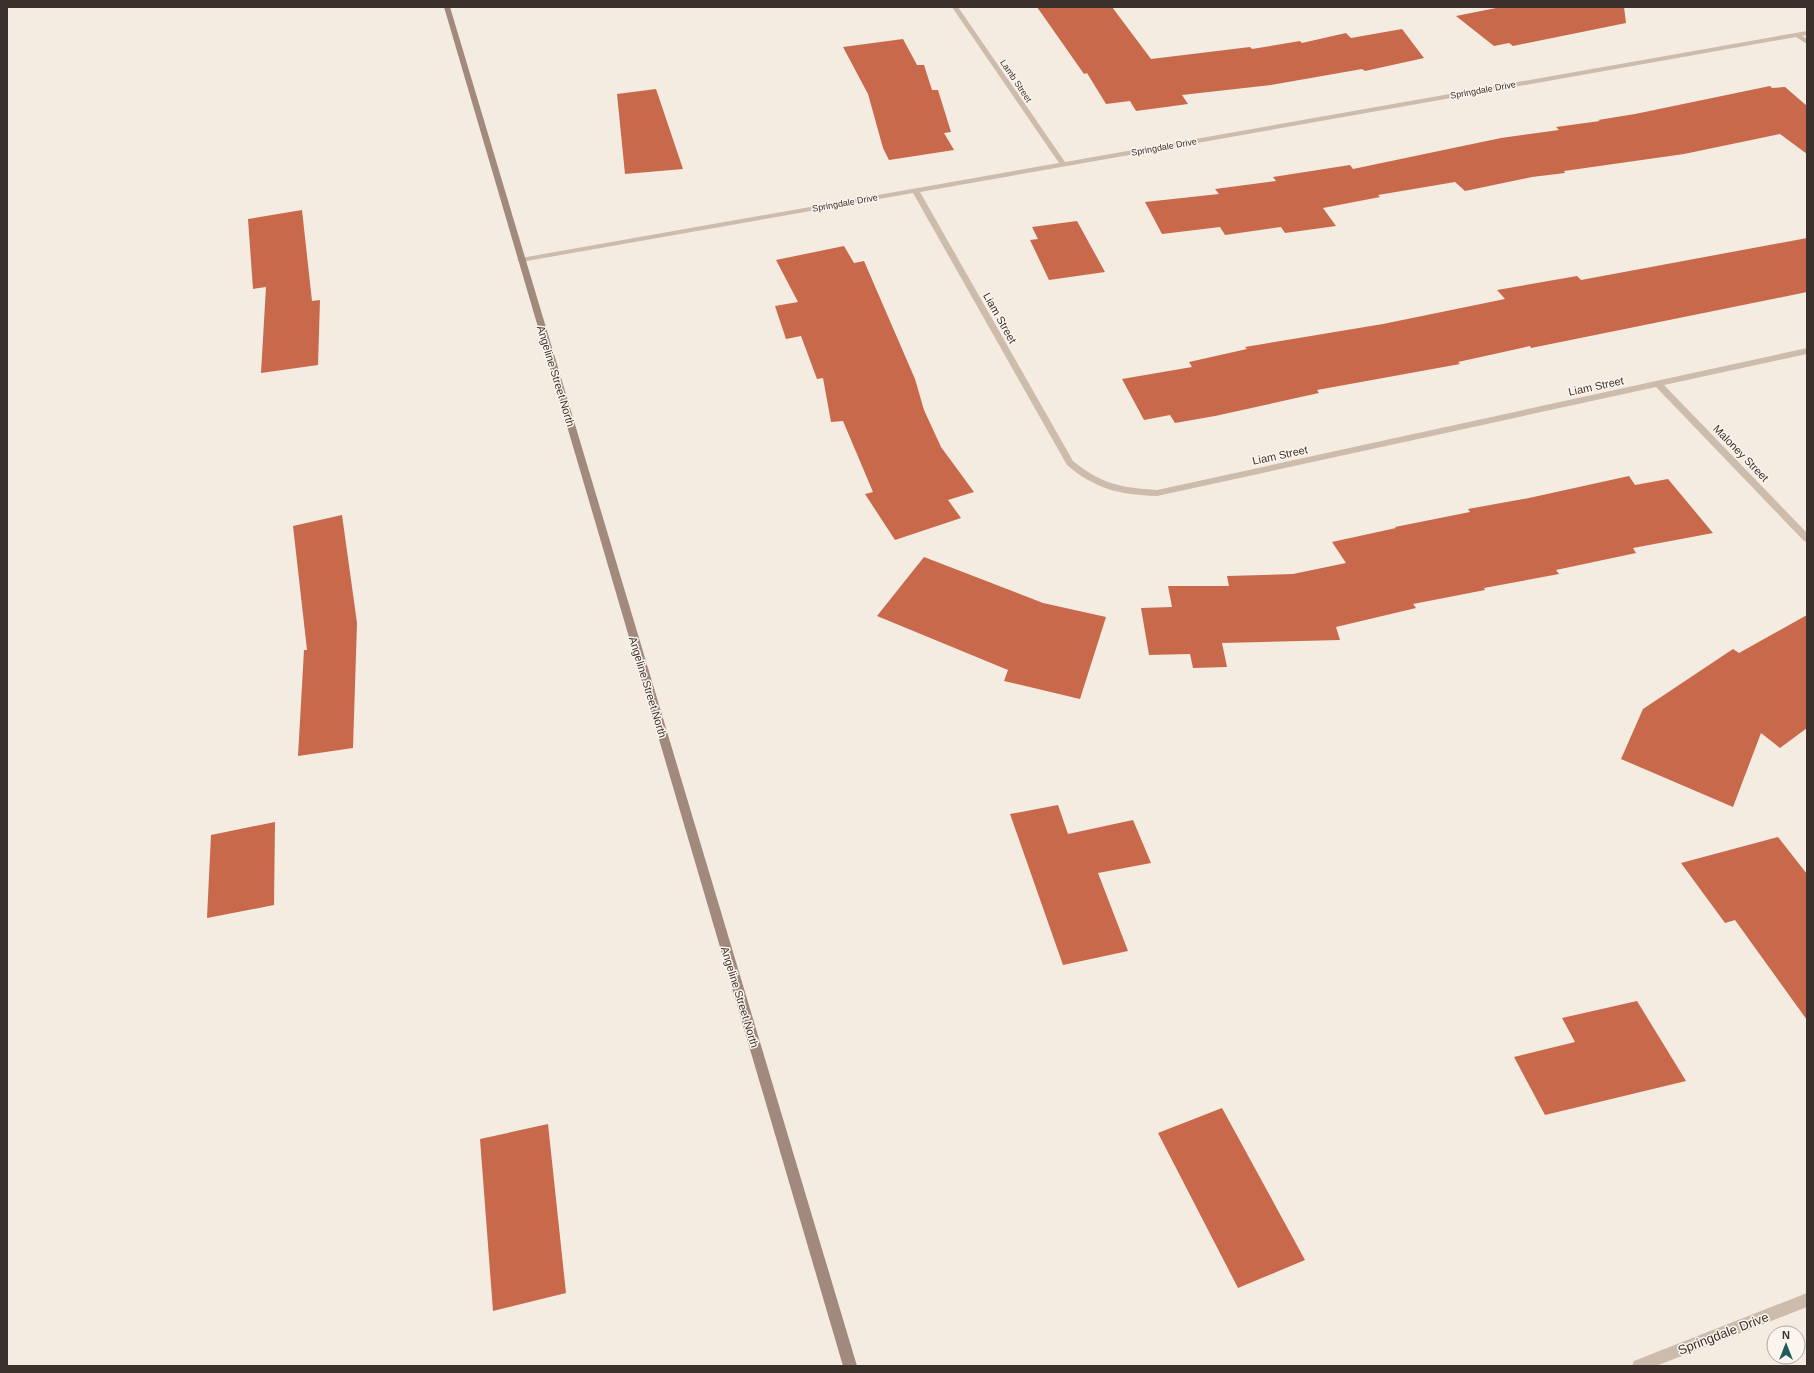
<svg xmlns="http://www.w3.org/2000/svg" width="1814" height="1373" viewBox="0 0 1814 1373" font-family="Helvetica,sans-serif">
<rect width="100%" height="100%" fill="#f4ebe1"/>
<!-- building -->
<path fill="#c8694b" d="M1037,7H1112L1151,59L1250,47L1252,49L1300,41L1302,43L1346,33L1351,38L1402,29L1424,58L1365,71L1362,69L1271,85L1182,95L1188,104L1136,111L1130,101L1106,104L1087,73L1084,74Z
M1501,7H1624L1626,23L1513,46L1509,43L1494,46L1456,16Z
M903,39L917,65H924L932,90H938L951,132L944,133L954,150L889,160L883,148L868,94L843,47Z
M1770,86L1772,88L1785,87L1807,106V154L1780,134L1684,154L1564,171L1565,173L1532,177L1465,191L1455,182L1378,195L1380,197L1323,208L1336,226L1285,233L1281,227L1225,235L1220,227L1162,234L1145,202L1219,194L1215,189L1276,181L1273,177L1350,165L1353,169L1501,138L1559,130L1556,127L1600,121L1598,120L1635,114Z
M656,89L683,169L625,174L617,94Z
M302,210L312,301L320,300L318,365L261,373L266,287L253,289L248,219Z
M1077,221L1105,272L1049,280L1030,240L1038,239L1032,227Z
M1807,238V292L1531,348L1530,346L1458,362L1460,364L1317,390L1319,393L1215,416L1175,423L1170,415L1144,420L1122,379L1192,367L1189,362L1247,349L1245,347L1383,324L1505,299L1497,290L1577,276L1581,280Z
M844,246L854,263L864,261L915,379L924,410L941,447L974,492L948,500L961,518L895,540L865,494L873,492L843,421L831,422L823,378L817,379L801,336L786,339L775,306L798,302L776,260Z
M1629,476L1635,485L1668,479L1713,533L1633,548L1636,553L1556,570L1559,574L1484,588L1485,590L1413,604L1416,608L1336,627L1340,640L1222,643L1227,667L1193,668L1190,654L1149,655L1141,608L1172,607L1168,586H1229L1227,576L1293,574L1346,563L1332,542L1396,528L1395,527L1470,512L1468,509L1529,498Z
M342,515L357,623L353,748L298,756L304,650H307L293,526Z
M924,557L1043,603L1106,617L1080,699L1004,681L1008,670L877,616Z
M1807,615V728L1780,748L1761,733L1733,807L1621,759L1643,709L1733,649L1739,653Z
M1058,805L1068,834L1133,820L1151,863L1098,873L1128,951L1063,965L1010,814Z
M275,822L274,905L207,918L211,835Z
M1778,837L1807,874V1020L1735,920L1725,923L1681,863Z
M1637,1001L1686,1081L1545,1115L1514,1057L1575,1042L1562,1018Z
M1222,1108L1305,1260L1238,1288L1158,1133Z
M548,1124L566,1293L493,1311L480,1139Z"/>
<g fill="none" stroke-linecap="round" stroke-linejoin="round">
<!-- minor -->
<path fill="#cdbbac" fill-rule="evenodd" d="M952,7H958L1065,162L1807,31V35L1802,36L1807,39V44L1796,37L920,192L1073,461C1101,484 1122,488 1157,490L1807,348V354L1664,385L1807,533V542L1804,541L1656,387L1157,496C1120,495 1095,489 1067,465L913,193L521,262L517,260L521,258L1059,163Z
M1807,1293V1307L1656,1366H1632L1634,1361Z"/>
<!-- secondary -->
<path fill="#a18a7d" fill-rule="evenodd" d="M444,7H450L857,1366H843Z"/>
</g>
<g text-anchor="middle" stroke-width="3" stroke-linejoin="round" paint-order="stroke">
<!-- far-street labels -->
<g font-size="9" fill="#3b302b" stroke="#fbf5ee">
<text transform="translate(1016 81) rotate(56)" y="3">Lamb Street</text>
<text transform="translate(1483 90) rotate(-10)" y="3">Springdale Drive</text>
<text transform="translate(1164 147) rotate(-10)" y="3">Springdale Drive</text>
<text transform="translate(845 203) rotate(-10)" y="3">Springdale Drive</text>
</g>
<!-- street labels -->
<g font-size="11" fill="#3b302b" stroke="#fbf5ee">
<text transform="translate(1000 318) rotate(61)" y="4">Liam Street</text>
<text transform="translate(556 376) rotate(73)" y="4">Angeline Street North</text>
<text transform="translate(1596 386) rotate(-12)" y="4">Liam Street</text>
<text transform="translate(1741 453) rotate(46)" y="4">Maloney Street</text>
<text transform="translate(1280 455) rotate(-12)" y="4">Liam Street</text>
<text transform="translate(648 687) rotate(73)" y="4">Angeline Street North</text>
<text transform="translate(740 997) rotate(73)" y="4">Angeline Street North</text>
</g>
<!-- near-street labels -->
<g font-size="13" fill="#3b302b" stroke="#fbf5ee">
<text transform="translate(1723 1333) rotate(-21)" y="5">Springdale Drive</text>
</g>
</g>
<!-- border -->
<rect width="1814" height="1373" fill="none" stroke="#3b302b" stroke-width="16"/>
<!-- north arrow -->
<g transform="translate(1786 1345)"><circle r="19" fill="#fbf5ee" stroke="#aea6a0"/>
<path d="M0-3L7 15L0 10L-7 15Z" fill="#1f5a5e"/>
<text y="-6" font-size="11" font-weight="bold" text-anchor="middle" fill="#3b302b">N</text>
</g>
</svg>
